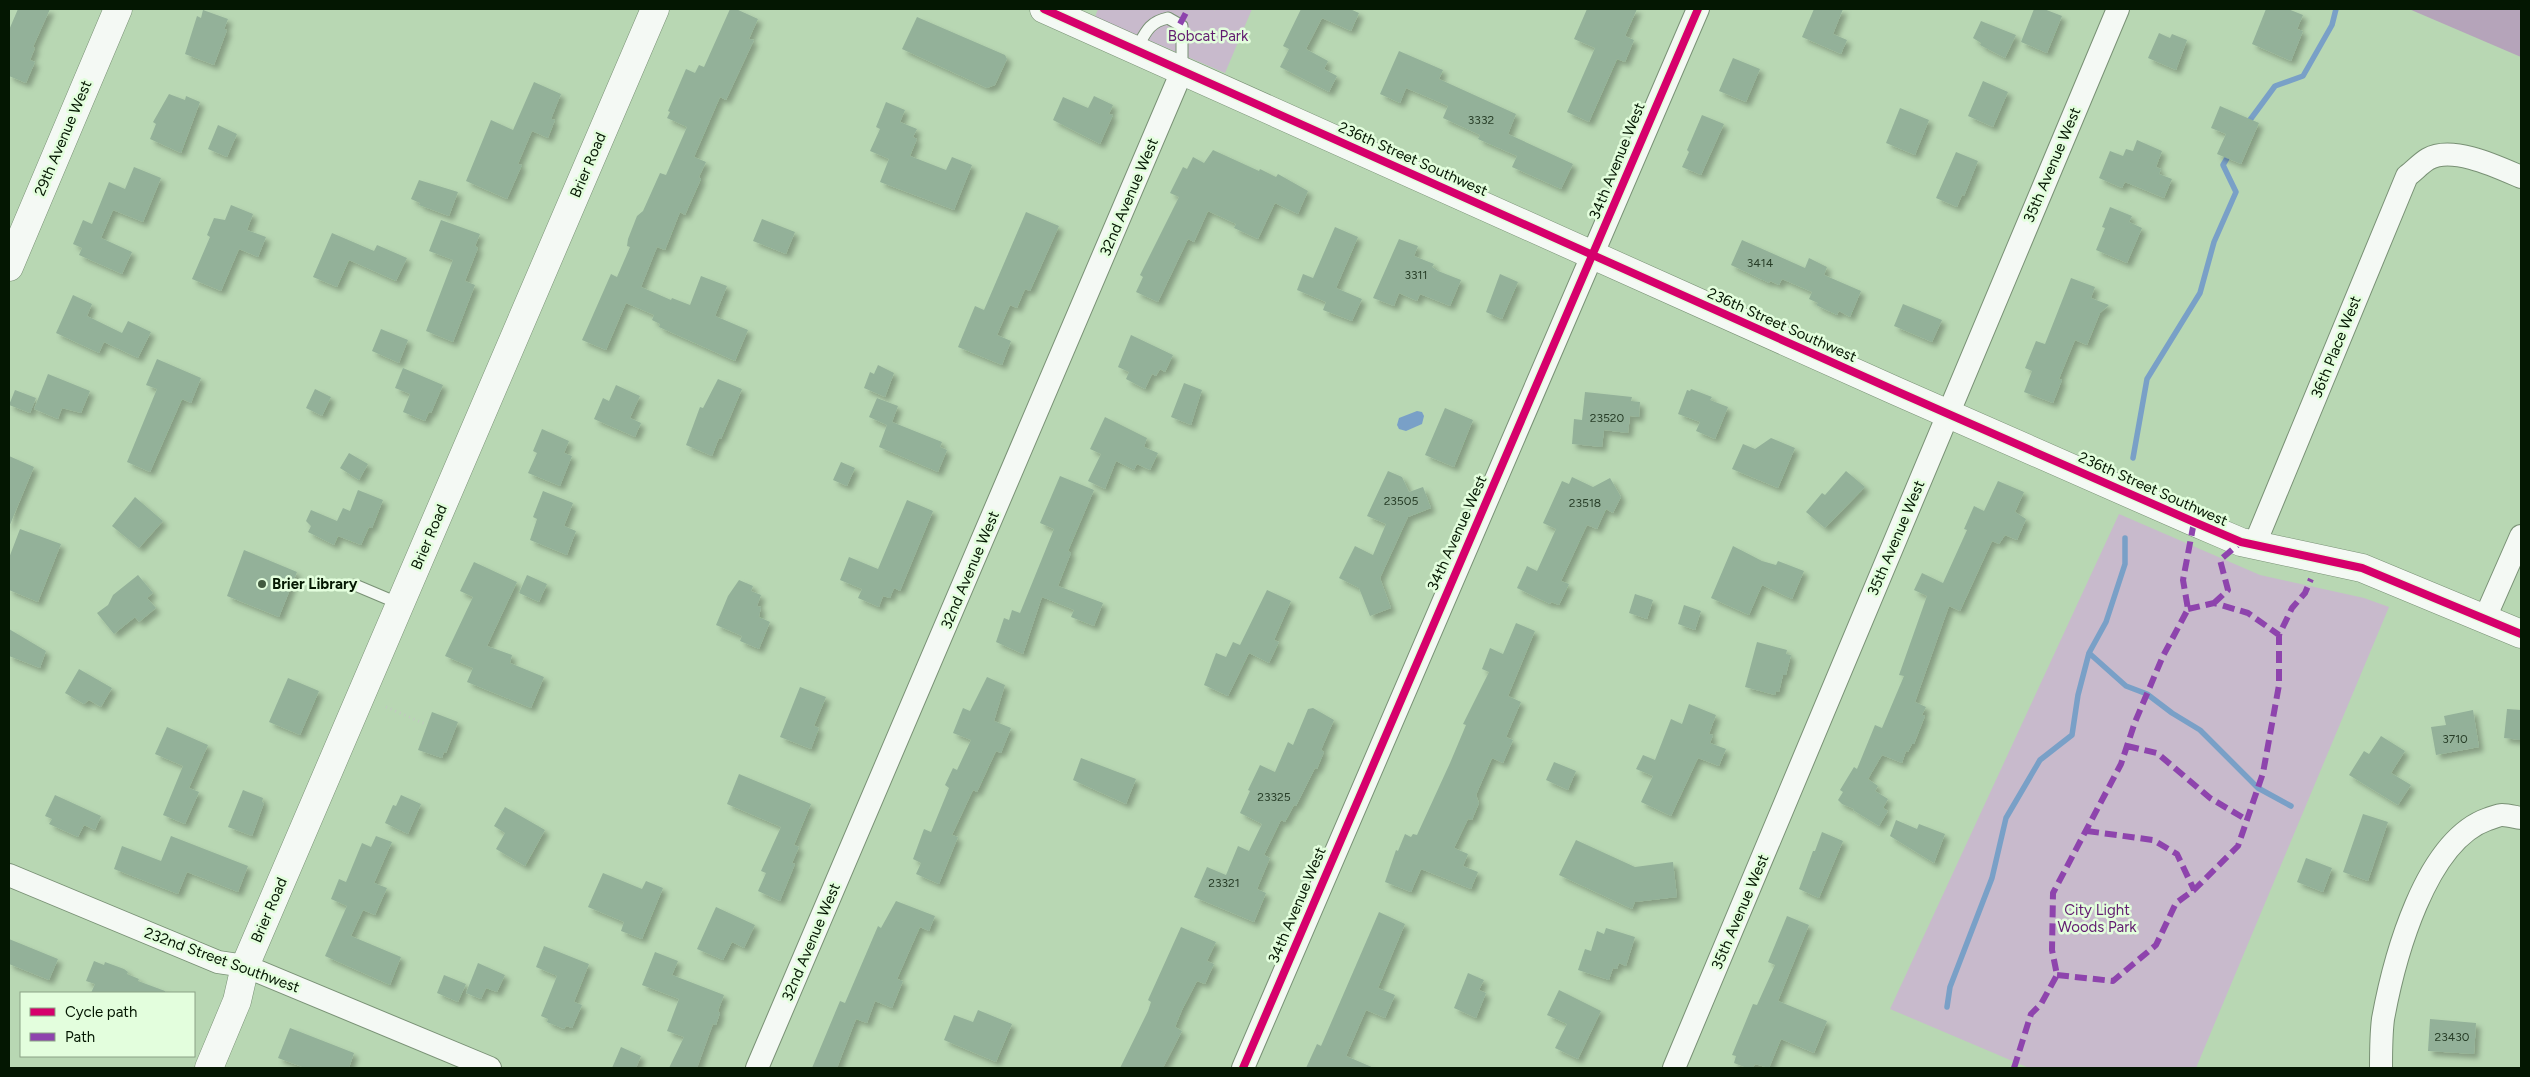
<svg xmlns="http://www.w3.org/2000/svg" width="2530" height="1077" viewBox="0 0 2530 1077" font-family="Figtree,sans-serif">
<defs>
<filter id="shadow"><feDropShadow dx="4.5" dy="4.5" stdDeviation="2.5" flood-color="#0004"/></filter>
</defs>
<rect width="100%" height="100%" fill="#b8d7b3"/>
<!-- green -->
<path fill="#c8bacc" d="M1098,9H1252L1225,73L1095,17Z
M2119,514L2260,575L2364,598L2389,607L2196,1068H2029L1890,1009Z"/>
<!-- forest -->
<path fill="#b5a4ba" d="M2409,9H2521V57Z"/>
<!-- water -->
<path fill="#79a0c7" d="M1417,411L1422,412L1424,416L1422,424L1406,431L1399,429L1397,425L1399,418Z"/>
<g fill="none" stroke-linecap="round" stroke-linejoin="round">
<!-- stream -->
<path stroke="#79a0c7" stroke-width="5.5" d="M2247,124L2275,86L2303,76L2332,25L2336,9
M2133,458L2147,379L2200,293L2214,242L2236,192L2223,165L2230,153
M2089,653L2126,686L2147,694L2172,713L2200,730L2258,788L2291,806
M1947,1007L1950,987L1992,878L2006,818L2040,760L2072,735L2078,695L2089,653L2106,622L2125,564V538"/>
</g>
<!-- building -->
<path fill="#93b199" filter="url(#shadow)" d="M18,9H50L33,47L35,48L30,60L35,62L26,83L9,76V30Z
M730,9H736L758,19L749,39L754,40L726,100L720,97L694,157L706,162L699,177L701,179L685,215L680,212L665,250L657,247L641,287L671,300L672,298L690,305L701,276L727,286L715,316L748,330L735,361L659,327L660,324L652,320L654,315L626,303L606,350L582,340L611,274L617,277L630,247L627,246L628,239L637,216L643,211L660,173L666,175L687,127L667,118L670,112L668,111L686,69L695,73L699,65L704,67Z
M1301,9H1350L1359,13L1351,31L1322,18L1306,49L1328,61L1324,69L1337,76L1329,92L1280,67L1289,49L1283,46Z
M1587,9H1637L1625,36L1634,40L1625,62L1617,59L1589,122L1567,112L1595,48L1574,39Z
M1814,9H1843L1833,34L1847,40L1841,54L1802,37Z
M2034,9H2044L2062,16L2047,53L2021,42Z
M2266,9H2288L2303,15L2297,29L2303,31L2291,61L2252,44Z
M203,10L228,19L224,29L227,30L214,65L185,54L197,16L201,18Z
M917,17L1005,55L1007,59L995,85L987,88L902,49Z
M1981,21L2016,35L2005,58L1980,45L1981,43L1973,38Z
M2159,33L2170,38L2172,34L2187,40L2176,70L2148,58Z
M1399,51L1443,70L1439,79L1516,114L1508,134L1573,164L1561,189L1512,167L1517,156L1478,139L1480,135L1443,118L1448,106L1406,88L1400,103L1380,94Z
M1733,58L1760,69L1746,102L1719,91Z
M1983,81L2008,92L1993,127L1968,116Z
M534,82L561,94L551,119L555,120L548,138L532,131L518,164L522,165L507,199L466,181L491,120L513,130Z
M169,94L185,100L186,96L200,102L181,153L150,139L156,124L153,122Z
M1094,96L1113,105L1109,114L1113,115L1100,144L1053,120L1063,97L1088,108Z
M886,102L905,110L900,122L917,129L913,137L917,139L910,156L946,170L952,157L972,165L954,210L880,182L889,159L870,151L880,129L876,127Z
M2220,106L2259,123L2241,164L2217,154L2226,134L2211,128Z
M1900,108L1929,120L1915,155L1886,143Z
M1702,115L1724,124L1701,175L1682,167L1689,152L1687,150Z
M218,125L237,134L227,157L208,149Z
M2137,140L2162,151L2156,167L2161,169L2159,174L2172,179L2164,198L2125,182L2122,188L2099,178L2110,151L2123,156L2126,149L2133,151Z
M1213,150L1259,171L1260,169L1276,177L1278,174L1308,191L1298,214L1275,203L1258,239L1234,228L1236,224L1208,211L1194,242L1188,239L1158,302L1136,292L1143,277L1140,275L1179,197L1170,193L1183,167L1187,169L1193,157L1204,163Z
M1956,152L1978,161L1964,196L1962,195L1957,207L1936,198Z
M134,167L161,178L143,222L113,210L101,238L132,252L122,274L79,255L82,248L73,244L83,220L92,224L109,182L125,189Z
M419,180L458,192L449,216L419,205L420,203L411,199Z
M231,205L253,214L247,230L266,237L258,257L239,249L221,291L192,279L210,237L207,235L214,218L225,220Z
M2110,207L2132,216L2129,222L2142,228L2127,263L2096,250L2105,228L2102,227Z
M1026,212L1059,226L1030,291L1025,289L1017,308L1010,305L997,335L1011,341L1002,365L958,347L975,306L984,310Z
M762,219L795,232L786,254L753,241Z
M441,220L480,234L475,246L478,248L465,281L475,285L453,342L426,331L453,260L429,251Z
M1335,227L1358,237L1336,288L1362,299L1352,321L1323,310L1326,302L1297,290L1303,274L1313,278Z
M332,233L374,251L377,245L407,258L396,281L349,260L337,287L313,277Z
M1399,239L1418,246L1414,256L1434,264L1432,267L1438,271L1461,280L1450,306L1420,294L1417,301L1399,293L1394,306L1373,298Z
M1742,240L1805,268L1809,258L1827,267L1824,275L1861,291L1850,317L1839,311L1837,315L1816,305L1818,303L1809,299L1812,292L1782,279L1779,285L1770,281L1769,283L1731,265Z
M1500,274L1518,282L1502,319L1486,312Z
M2071,278L2095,287L2091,298L2109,305L2100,313L2087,345L2075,340L2059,379L2062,380L2053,403L2024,392L2032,371L2025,368L2036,341L2045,344Z
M73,295L92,304L87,316L122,333L128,321L151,332L138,358L104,342L99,353L56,333Z
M1903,304L1942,320L1932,342L1894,326Z
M381,329L408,340L399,363L372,351Z
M1131,335L1173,355L1165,372L1160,369L1156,376L1152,374L1145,389L1126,379L1129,372L1118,367Z
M157,359L201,378L191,403L182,399L150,472L127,462L157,389L146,385Z
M878,365L894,373L885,397L864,388L870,372L874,374Z
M403,368L443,385L431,413L429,412L425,421L403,412L410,394L395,388Z
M48,374L90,391L81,413L62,408L58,419L34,409Z
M718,379L742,389L721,439L719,438L712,456L686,445L700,407L703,408Z
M1184,383L1202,390L1191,425L1171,417Z
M616,385L640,396L630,418L641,423L635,437L594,419L603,398L609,401Z
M315,389L331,397L322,416L306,408Z
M1691,389L1712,397L1710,400L1728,407L1715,439L1696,431L1700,422L1678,414L1687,390L1690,391Z
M15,390L36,398L30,413L9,405Z
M1585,392L1632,397L1631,401L1640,402L1639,417L1630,416L1628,433L1604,430L1602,447L1572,444L1574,419L1582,420Z
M877,398L898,406L892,422L942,442L940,447L947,450L938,472L879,447L887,425L869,417Z
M1445,408L1473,420L1454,467L1425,455Z
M1105,417L1147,438L1144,447L1158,453L1150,470L1137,464L1134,470L1116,461L1105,489L1088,481L1101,454L1090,449Z
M542,429L569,441L564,453L572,456L560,486L528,473L537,453L533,451Z
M1771,438L1795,448L1778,488L1732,469L1743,444L1755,449Z
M349,453L368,464L359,480L340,468Z
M9,456L34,467L9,527Z
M841,462L855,468L847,486L833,480Z
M1388,471L1402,477L1409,492L1423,487L1431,508L1408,517L1380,578L1391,608L1370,616L1359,588L1339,578L1355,546L1373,555L1386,524L1367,516Z
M1846,471L1865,487L1825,528L1806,512L1822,493L1825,495Z
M1060,476L1094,490L1068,551L1071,553L1058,586L1103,603L1094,626L1071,617L1074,610L1042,597L1023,654L996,642L1004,618L1009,620L1012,610L1020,613L1054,529L1040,523Z
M1572,477L1593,487L1610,478L1621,497L1613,513L1606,509L1597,529L1587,525L1561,581L1569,584L1559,605L1551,602L1550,604L1517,588L1527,566L1537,571L1556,529L1543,523L1562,481L1569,484Z
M1998,481L2024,492L2015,512L2026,519L2017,540L2005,535L1999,544L1992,541L1960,611L1949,606L1915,702L1926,707L1922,715L1925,716L1914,744H1912L1908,752L1906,751L1902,763L1882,755L1868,779L1878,786L1875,791L1888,799L1883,808L1888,811L1879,826L1853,810L1854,809L1842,804L1838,800L1843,792L1840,790L1854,767L1857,769L1875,725L1882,728L1904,676L1899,675L1927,596L1914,590L1922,573L1943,583L1967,530L1964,529L1974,506L1984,511Z
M358,490L383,500L372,528L369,527L361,545L338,536L334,545L308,532L311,526L306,521L311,510L337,521L343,508L350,511Z
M543,491L573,503L564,526L576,531L567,555L530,540L537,519L533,517Z
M135,497L163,521L139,548L112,526Z
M907,500L933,511L900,591L894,588L890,598L883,596L879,607L858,598L862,589L840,580L849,557L878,569Z
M20,529L61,544L38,602L9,590V558Z
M1733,546L1762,561L1776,565L1778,561L1804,571L1792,599L1762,585L1749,615L1711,598Z
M244,550L297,572L279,617L227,596Z
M474,562L517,582L487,646L512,655L510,663L544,677L531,708L467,682L473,668L445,656L473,597L460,591Z
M138,575L153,593L147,598L156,608L139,622L135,617L114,634L97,613L108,605L113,595Z
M527,575L547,584L539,602L519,593Z
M739,580L753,586L751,591L761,595L757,606L761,607L759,617L770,622L759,649L740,641L742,636L716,625L728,596Z
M1267,590L1291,601L1274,640L1279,642L1269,663L1249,653L1228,696L1204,685L1216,653L1226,657L1233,642L1240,645Z
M1635,594L1653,600L1647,619L1629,613Z
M1684,605L1701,611L1695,630L1678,624Z
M1516,623L1535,631L1508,696L1521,702L1506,737L1513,740L1503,763L1492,758L1476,795L1479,803L1472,820L1468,819L1454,848L1468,854L1463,866L1478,872L1471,889L1421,869L1411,892L1385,882L1396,850L1398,851L1405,834L1411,837L1413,834L1417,835L1450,763L1466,725L1463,724L1489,672L1482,669L1490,648L1503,654Z
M9,629L46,651L40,668L9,656Z
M1757,642L1787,650L1786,654L1791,655L1786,675H1783L1779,692L1776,691L1775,695L1745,687Z
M79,669L112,688L101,707L89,700L84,704L65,693Z
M987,677L1005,685L994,721L1011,728L1001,753L996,751L977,792L973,790L952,835L958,837L939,884L916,874L921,863L913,859L924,829L931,832L949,788L945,785L953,768L957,770L971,740L953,733L963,708L970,711Z
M288,678L319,691L300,735L269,722Z
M800,687L826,697L814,726L819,728L811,749L780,737Z
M1689,704L1716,715L1709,734L1713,735L1710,743L1726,749L1719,766L1698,758L1671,816L1641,802L1653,776L1636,769L1643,755L1655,760L1671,719L1682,724Z
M1313,708L1334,720L1321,750L1324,752L1317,769L1315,768L1296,806L1294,805L1285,822L1281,820L1264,855L1270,858L1257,889L1266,893L1254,922L1194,897L1207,867L1226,875L1238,846L1249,851L1262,824L1240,813L1250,791L1248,790L1260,765L1275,772L1288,742L1293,745L1308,709Z
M2507,709L2521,710V740L2504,738Z
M2473,710L2479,747L2436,755L2431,727L2446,725L2444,716Z
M432,712L458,722L446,753L444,752L442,758L418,750Z
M167,727L208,745L189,788L199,792L185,824L163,815L183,766L155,754Z
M2381,736L2405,751L2391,773L2411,785L2398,805L2349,775L2364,751L2369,754Z
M1081,758L1136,779L1126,804L1073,780Z
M1554,762L1576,771L1568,790L1546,780Z
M739,774L811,804L794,845L799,847L792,863L795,864L780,901L758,891L766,873L761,871L781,827L727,804Z
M243,790L263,798L262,802L264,803L252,836L228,827Z
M55,795L101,816L95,830L84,825L78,837L49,824L52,819L45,816Z
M401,795L421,804L408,834L385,823L393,805L396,806Z
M505,807L545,830L525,866L496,849L505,833L494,826Z
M2363,814L2388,822L2368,881L2343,872Z
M1896,820L1917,829L1919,824L1945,834L1934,863L1890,836Z
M1822,832L1843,841L1819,898L1799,889L1813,851H1815Z
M171,836L248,866L238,892L187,872L178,894L114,869L122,846L161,861Z
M376,836L392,842L374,883L387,888L375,915L363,910L351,936L401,957L390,985L325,956L347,906L331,899L339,879L346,882L362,843L371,847Z
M1576,840L1635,867L1673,862L1677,897L1635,902L1632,909L1559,875Z
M2306,858L2332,868L2323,892L2297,882Z
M603,873L642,889L646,881L663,888L642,939L621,931L624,922L588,907Z
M896,901L935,916L929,931L920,927L897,979L903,981L892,1008L875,1001L867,1023L856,1019L837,1068H812L840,1001L845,1003L878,926L881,928Z
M716,907L755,925L744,948L732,942L723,960L697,949Z
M1379,912L1405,924L1378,988L1395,995L1385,1018L1366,1010L1346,1056L1374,1068H1306L1317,1044L1321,1046Z
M1787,916L1809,925L1778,1001L1827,1021L1814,1053L1781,1039L1769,1068L1755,1064L1753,1068H1747L1734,1063L1736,1056L1732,1055L1753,1004L1757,1005L1775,965L1768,962Z
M1181,927L1216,942L1207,961L1214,964L1205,984L1197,981L1182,1010L1175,1027L1182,1031L1163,1068H1120L1148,1011L1151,1002L1148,1000Z
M1606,928L1635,937L1626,966L1619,963L1617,969L1613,968L1609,980L1578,970L1585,949L1591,951L1597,931L1604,934Z
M9,939L58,959L49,980L9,964Z
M544,946L589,964L574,1002L582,1005L572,1028L566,1026L564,1029L547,1022L548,1019L541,1016L557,976L536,967Z
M655,952L678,961L672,975L724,995L718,1011L720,1013L716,1025L713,1024L697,1068H669L684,1037L667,1031L679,999L642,985Z
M94,961L104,965L105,962L124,969L128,972L127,974L139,979L138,981L165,991V993H91L95,984L86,981Z
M478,963L505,975L497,992L486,988L481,999L466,993Z
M1468,973L1484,980L1479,990L1486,993L1476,1018L1454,1008Z
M444,975L466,984L458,1002L437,993Z
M1559,990L1601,1011L1578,1059L1555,1048L1567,1024L1547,1015Z
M978,1010L1012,1024L996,1062L944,1040L954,1015L973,1022Z
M2430,1019L2476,1023L2474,1054L2428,1051Z
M290,1028L354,1053L349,1068H305L278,1058Z
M621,1047L641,1056L636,1068H612Z"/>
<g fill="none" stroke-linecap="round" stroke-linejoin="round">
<defs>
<path id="service" d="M1136,50C1145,34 1148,22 1168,18L1182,26V69
M355,585L400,604"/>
<path id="minor" d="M2254,546L2407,176C2414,171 2421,163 2428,159C2452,145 2498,167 2521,177
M2485,618L2521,536
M9,875L218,962L245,966L490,1068
M757,1068L1182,71
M1243,1068L1698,9
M1674,1068L2118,9
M2381,1068C2381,1052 2381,1035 2383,1019C2394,959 2425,841 2488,819C2492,818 2498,815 2502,815C2508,815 2515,817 2521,818"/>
<path id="tertiary" d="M1044,9L1896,391L2194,522L2241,542L2362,568L2521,634
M9,267L118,9"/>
<path id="secondary" d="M209,1068L237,1001L245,966L655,9"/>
</defs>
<!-- service casing -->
<use href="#service" stroke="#799175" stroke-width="13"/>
<!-- minor casing -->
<use href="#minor" stroke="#799175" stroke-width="24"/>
<!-- tertiary casing -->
<use href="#tertiary" stroke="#799175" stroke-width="29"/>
<!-- secondary casing -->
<use href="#secondary" stroke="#799175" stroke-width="29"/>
<!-- path -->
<path stroke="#c1cac0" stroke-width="3" stroke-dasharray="1 4" stroke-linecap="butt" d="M1214,9H1218
M386,707L425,724"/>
<!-- service -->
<use href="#service" stroke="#f4f9f4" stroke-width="11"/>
<!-- minor -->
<use href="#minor" stroke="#f4f9f4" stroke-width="22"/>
<!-- tertiary -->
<use href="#tertiary" stroke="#f4f9f4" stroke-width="28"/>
<!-- secondary -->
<use href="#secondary" stroke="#f4f9f4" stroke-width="28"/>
<!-- quiet -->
<path stroke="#8e44ad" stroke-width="6" stroke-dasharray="12 6" stroke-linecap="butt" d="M1180,24L1188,9
M2214,603L2228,590L2220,560L2241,542
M2188,609L2214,603L2248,613L2279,635
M2127,746L2157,753L2210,798L2247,820
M2087,831L2153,840L2177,854L2194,890
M2057,975L2113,981L2156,945L2176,903L2194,890L2238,846L2263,773L2279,685V635L2292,608L2305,593L2311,579
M2014,1068L2031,1014L2041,1004L2057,975L2052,950L2053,893L2121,764L2135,722L2163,656L2188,609L2183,580L2194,522"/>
<defs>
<path id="cycleway" d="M1044,9L1896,391L2194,522L2241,542L2362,568L2521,634
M1243,1068L1698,9"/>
</defs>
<!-- cycleway casing -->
<use href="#cycleway" stroke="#e3fedd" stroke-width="11"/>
<!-- cycleway -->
<use href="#cycleway" stroke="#d6006c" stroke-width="8"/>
</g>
<!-- markers -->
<circle fill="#435a40" stroke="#e3fedd" stroke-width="2" cx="262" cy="584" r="5"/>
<g text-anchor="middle" stroke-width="5" stroke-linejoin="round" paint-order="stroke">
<!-- number labels -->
<g font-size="12" fill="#283e28">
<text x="1481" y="124">3332</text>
<text x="1760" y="267">3414</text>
<text x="1416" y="279">3311</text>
<text x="1607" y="422">23520</text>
<text x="1401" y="505">23505</text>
<text x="1585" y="507">23518</text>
<text x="2455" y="743">3710</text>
<text x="1274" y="801">23325</text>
<text x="1224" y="887">23321</text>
<text x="2452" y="1041">23430</text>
</g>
<!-- park labels -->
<g font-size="15" fill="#621c70" stroke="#e3fedd">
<text x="1208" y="41">Bobcat Park</text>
<text x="2097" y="915">City Light<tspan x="2097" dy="17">Woods Park</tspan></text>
</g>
<!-- street labels -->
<g font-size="15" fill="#041702" stroke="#e3fedd">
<text transform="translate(63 138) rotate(-67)" y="5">29th Avenue West</text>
<text transform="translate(1413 159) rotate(24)" y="5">236th Street Southwest</text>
<text transform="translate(1617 161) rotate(-68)" y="5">34th Avenue West</text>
<text transform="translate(588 165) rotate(-67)" y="5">Brier Road</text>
<text transform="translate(2052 165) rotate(-67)" y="5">35th Avenue West</text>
<text transform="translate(1129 197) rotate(-67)" y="5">32nd Avenue West</text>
<text transform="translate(1782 325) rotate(24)" y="5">236th Street Southwest</text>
<text transform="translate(2336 347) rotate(-68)" y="5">36th Place West</text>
<text transform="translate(2153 489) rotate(24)" y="5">236th Street Southwest</text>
<text transform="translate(1457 533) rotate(-66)" y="5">34th Avenue West</text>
<text transform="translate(429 537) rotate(-67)" y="5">Brier Road</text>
<text transform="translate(1896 538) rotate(-67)" y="5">35th Avenue West</text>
<text transform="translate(970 570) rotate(-67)" y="5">32nd Avenue West</text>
<text transform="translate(1297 905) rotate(-67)" y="5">34th Avenue West</text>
<text transform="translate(269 910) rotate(-67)" y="5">Brier Road</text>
<text transform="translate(1740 912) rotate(-67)" y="5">35th Avenue West</text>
<text transform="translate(811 942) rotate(-67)" y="5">32nd Avenue West</text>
<text transform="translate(222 960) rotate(20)" y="5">232nd Street Southwest</text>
</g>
<!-- poi labels -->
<g font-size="15" font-weight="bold" fill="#041702" stroke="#e3fedd" text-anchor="start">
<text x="272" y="589">Brier Library</text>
</g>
</g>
<!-- border -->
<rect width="2530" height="1077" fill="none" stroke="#041702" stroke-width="20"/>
<!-- legend -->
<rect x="20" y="992" width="175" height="65" fill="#e3fedd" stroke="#8aa285"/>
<rect x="30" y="1008" width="25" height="8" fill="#d6006c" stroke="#8aa285"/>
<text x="65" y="1017" font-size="15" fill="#041702">Cycle path</text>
<rect x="30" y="1033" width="25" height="8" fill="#8e44ad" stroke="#8aa285"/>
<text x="65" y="1042" font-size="15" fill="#041702">Path</text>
</svg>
